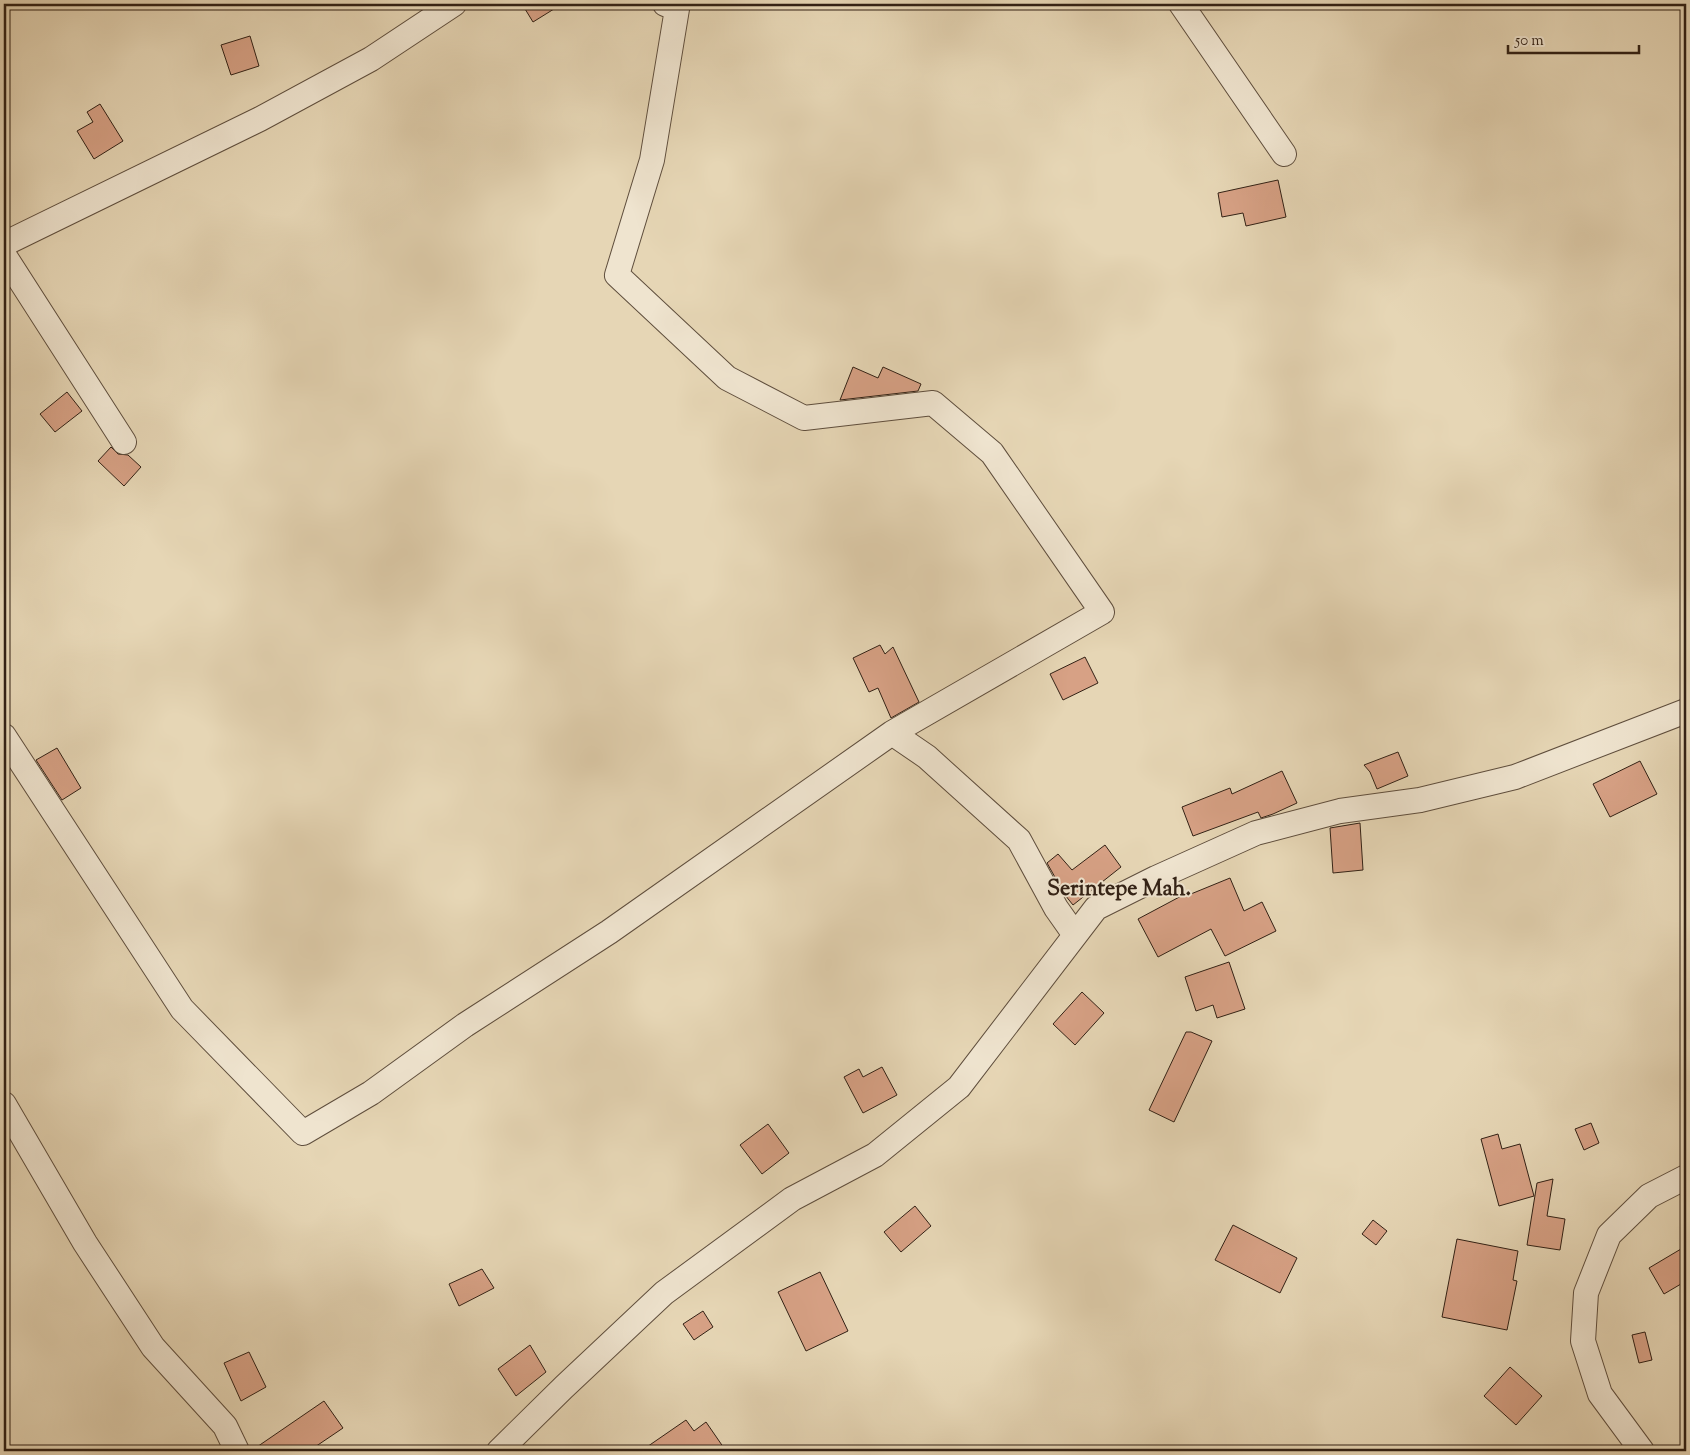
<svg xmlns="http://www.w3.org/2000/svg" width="1690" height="1455" viewBox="0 0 1690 1455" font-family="'Sorts Mill Goudy',serif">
<rect width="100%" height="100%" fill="#e6d6b5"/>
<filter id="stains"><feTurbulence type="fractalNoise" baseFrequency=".004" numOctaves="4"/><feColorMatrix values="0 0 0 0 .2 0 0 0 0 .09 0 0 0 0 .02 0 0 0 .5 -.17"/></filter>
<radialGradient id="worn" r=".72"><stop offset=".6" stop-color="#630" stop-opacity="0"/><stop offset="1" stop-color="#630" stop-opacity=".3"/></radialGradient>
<!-- building -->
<path fill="#d7a185" stroke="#322115" d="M522,4H562L533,22Z
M250,36L259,66L231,75L221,45Z
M100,104L123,141L94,159L77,131L93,122L87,112Z
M1278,180L1286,217L1246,226L1243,213L1222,217L1218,193Z
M853,367L878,378L883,367L921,384L918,391L840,400Z
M67,392L82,411L55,432L40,414Z
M111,447L118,454L128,455L141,467L124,486L98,461Z
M880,645L885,654L893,647L919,702L891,718L878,688L869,692L853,658Z
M1085,657L1098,683L1063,700L1050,674Z
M57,748L81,788L62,800L36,760Z
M1398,752L1408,776L1377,789L1370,772L1364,765Z
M1640,761L1657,794L1610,817L1593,784Z
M1282,771L1297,803L1273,814L1261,818L1258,812L1193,836L1182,807L1230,788L1232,794Z
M1360,823L1363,870L1333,873L1330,828Z
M1105,845L1121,867L1073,905L1065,895L1047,863L1058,854L1072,870Z
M1230,878L1244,911L1262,902L1276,931L1225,956L1211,929L1158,957L1138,919L1185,894L1186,896Z
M1229,962L1245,1009L1217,1018L1213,1005L1196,1011L1185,977Z
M1082,992L1104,1013L1075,1045L1053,1024Z
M1186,1032H1191L1212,1041L1174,1122L1149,1110Z
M882,1067L897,1095L863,1113L844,1077L859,1069L863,1077Z
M1591,1123L1599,1143L1584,1150L1575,1129Z
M768,1124L789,1153L762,1174L740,1145Z
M1498,1134L1502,1149L1520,1144L1534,1196L1499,1206L1481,1139Z
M1553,1179L1547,1216L1565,1219L1560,1250L1527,1245L1537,1183Z
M915,1206L931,1226L901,1252L884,1232Z
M1373,1220L1387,1231L1376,1245L1362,1234Z
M1233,1225L1297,1258L1280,1293L1215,1260Z
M1457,1239L1518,1251L1513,1280L1517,1281L1507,1330L1442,1317Z
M1686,1246V1281L1664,1294L1649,1268Z
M482,1269L494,1288L459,1306L449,1284Z
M820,1272L848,1331L806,1351L778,1292Z
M703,1311L713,1327L694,1340L683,1324Z
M1645,1332L1652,1360L1639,1363L1632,1335Z
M530,1345L546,1372L516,1396L498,1369Z
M249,1352L266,1387L241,1401L224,1363Z
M1510,1367L1542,1396L1516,1425L1484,1396Z
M324,1401L343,1428L309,1451H251Z
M686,1420L694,1431L706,1422L726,1451H641Z"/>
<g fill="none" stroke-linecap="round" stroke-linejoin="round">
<defs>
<path id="minor" d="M665,4L677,9L652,160L617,275L727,378L804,418L933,403L992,453L1102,612L892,733
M1181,4L1284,154
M4,244L260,119L371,59L454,4
M4,255L124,442
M4,736L182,1009L303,1133L371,1093L465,1025L609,932L892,733L927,757L1019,840L1056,908L1075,935
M4,1104L85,1243L153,1347L225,1426L237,1451
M499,1451L564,1387L664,1293L792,1199L875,1155L959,1087L1096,908L1156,878L1256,833L1340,811L1420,800L1515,777L1686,711
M1642,1451L1600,1394L1583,1341L1586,1293L1609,1235L1649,1196L1686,1177"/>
</defs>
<!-- minor casing -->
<use href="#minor" stroke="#5f4e3d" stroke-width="26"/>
<!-- minor -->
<use href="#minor" stroke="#efe4cf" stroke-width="24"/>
</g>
<g text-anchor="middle" stroke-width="4" stroke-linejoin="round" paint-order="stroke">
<!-- district labels -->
<g font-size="22" font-weight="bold" fill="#322115" stroke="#efe4cf">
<text x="1119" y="895">Serintepe Mah.</text>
</g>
</g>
<!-- margin -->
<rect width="1690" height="1455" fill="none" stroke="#e6d6b5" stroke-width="20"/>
<rect x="5" y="5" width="1680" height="1445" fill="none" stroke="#322115" stroke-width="2.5"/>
<rect x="10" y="10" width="1670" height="1435" fill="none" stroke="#322115"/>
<!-- scale -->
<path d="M1508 45v8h131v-8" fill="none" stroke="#322115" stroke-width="2.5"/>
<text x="1515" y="45" font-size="15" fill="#322115" stroke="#efe4cf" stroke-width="4" paint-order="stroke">50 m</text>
<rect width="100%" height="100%" filter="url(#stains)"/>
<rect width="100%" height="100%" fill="url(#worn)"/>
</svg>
